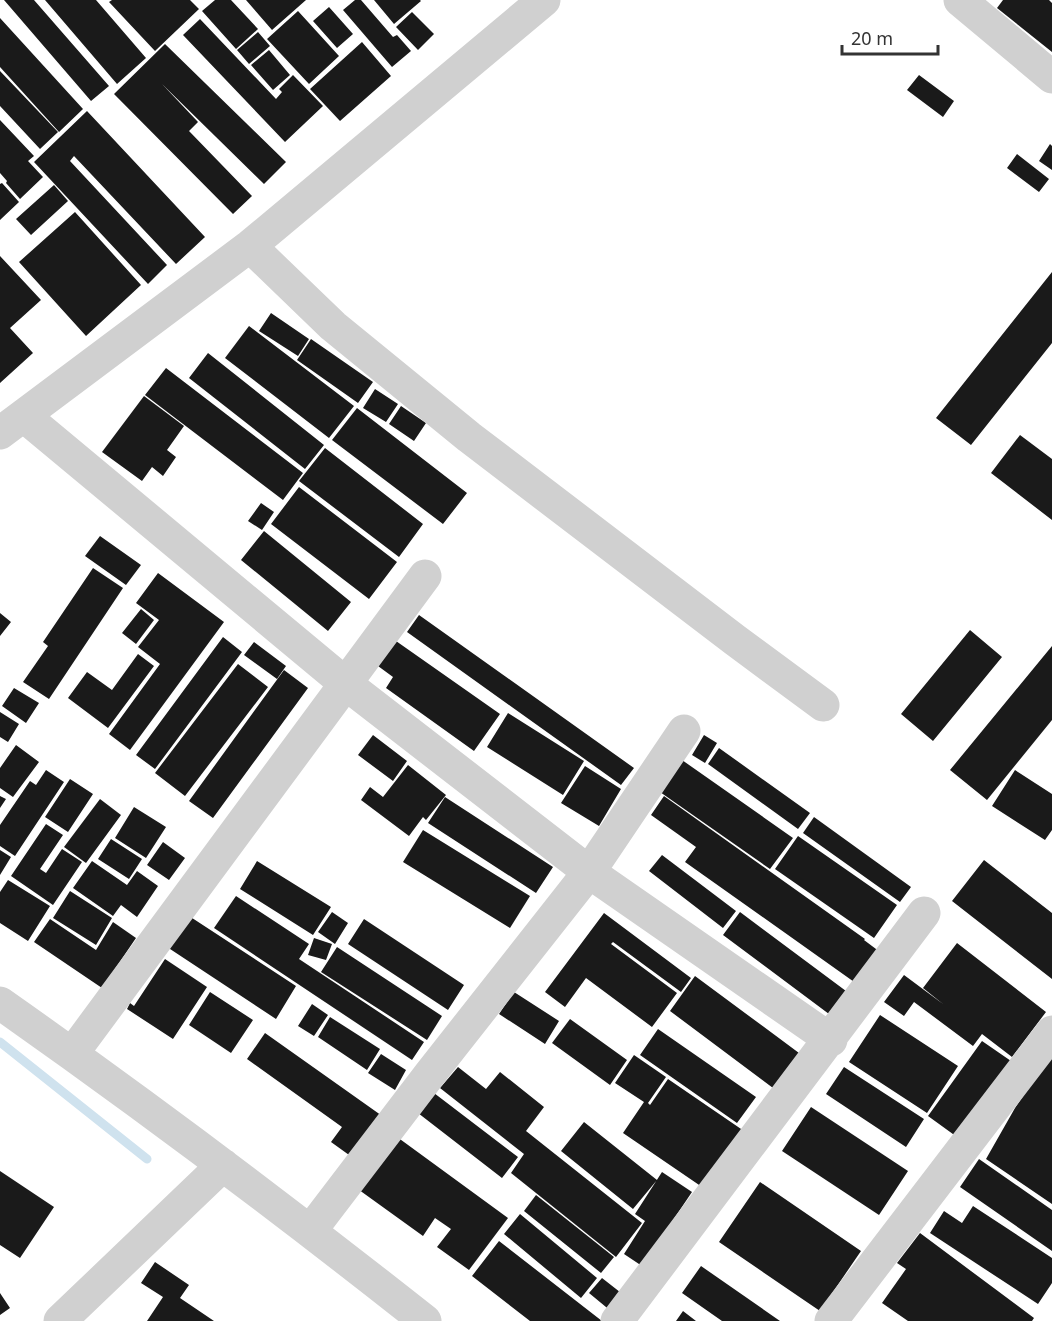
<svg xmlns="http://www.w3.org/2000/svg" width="1052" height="1321" viewBox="0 0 1052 1321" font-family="'Noto Sans',sans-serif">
<rect width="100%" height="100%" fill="#fff"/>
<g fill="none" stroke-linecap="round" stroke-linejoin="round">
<!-- stream -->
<path stroke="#cfe2ee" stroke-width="9" d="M0,1042L147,1159"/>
</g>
<!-- building -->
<path fill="#1a1a1a" d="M4,0H34L109,86L91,101Z
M45,0H96L146,58L117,84Z
M112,0H190L199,9L155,51L109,2Z
M215,0H231L258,29L236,49L202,11Z
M246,0H306L272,30Z
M355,0H361L393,37L397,35L411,51L392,67L343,10Z
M374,0H420L421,1L394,24Z
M1003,0H1049L1052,3V52L997,8Z
M329,7L353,34L337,48L313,21Z
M298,11L339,56L309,84L267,39Z
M412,12L434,34L418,50L396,27Z
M0,18L83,109L59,132L0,67Z
M200,19L276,99L282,92L279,89L293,75L323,106L285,142L183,35Z
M258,32L270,46L249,64L237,50Z
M362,42L391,76L340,121L310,89Z
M165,44L286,162L264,184L162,84L198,122L189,131L252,196L233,214L114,94Z
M269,50L290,75L273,90L251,65Z
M0,71L58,132L40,149L0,106Z
M919,75L954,101L943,117L907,90Z
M87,111L205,237L176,264L74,156L70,161L167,265L148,284L34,162Z
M0,120L34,156L28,161L43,177L20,199L6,183L7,181L0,173Z
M1050,144L1052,146V170L1039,161Z
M1017,154L1049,179L1039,192L1007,168Z
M2,183L19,202L0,220V184Z
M54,185L68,201L31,235L16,219Z
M75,212L141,285L86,336L19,262Z
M0,256L41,300L10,328L33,353L0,383Z
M1052,272V343L971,445L936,418Z
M271,313L309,339L298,356L259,331Z
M249,326L354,406L329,438L225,358Z
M311,339L373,382L358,403L297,360Z
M208,353L324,445L305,469L189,378Z
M166,368L303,473L283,500L145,395Z
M375,389L398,404L386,422L363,408Z
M144,396L184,426L167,450L176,457L163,476L152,467L142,481L102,452Z
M401,406L426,423L414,441L389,424Z
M357,408L467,493L443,524L332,440Z
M1020,435L1052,459V520L991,473Z
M325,448L423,524L399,557L299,481Z
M299,487L397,562L369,599L271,524Z
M261,503L274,512L262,530L248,521Z
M264,531L351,602L328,631L241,560Z
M100,536L141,565L126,585L85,556Z
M93,568L123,588L49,699L23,682L48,646L43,642Z
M158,573L224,622L130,750L109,734L160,664L138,647L159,620L136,603Z
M141,609L154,620L136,644L122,633Z
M0,613L11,622L0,636Z
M419,615L634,768L621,785L407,632Z
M970,630L1002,657L933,741L901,714Z
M223,637L242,652L155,769L136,755Z
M396,641L500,714L474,751L386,688L393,677L378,666Z
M254,642L286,666L277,679L244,655Z
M1052,646V720L987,800L950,770Z
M138,654L154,666L108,728L68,698L87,672L112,690Z
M238,664L268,687L185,796L155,773Z
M284,670L308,688L213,818L189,801Z
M14,688L39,703L26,723L2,706Z
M0,712L19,724L8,742L0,737Z
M508,713L584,761L563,795L487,747Z
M373,735L407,761L393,781L358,755Z
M704,735L717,743L705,763L692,755Z
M16,745L39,762L13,797L0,788V768Z
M719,748L810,813L798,829L708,764Z
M682,760L793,838L770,869L660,792Z
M408,765L446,795L426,820L423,817L409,836L361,800L370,787L383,797Z
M585,766L621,789L599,826L561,803Z
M46,770L64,782L15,856L0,846V825L30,781L36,785Z
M1015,770L1052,794V830L1045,840L992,806Z
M70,779L93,794L68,832L45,817Z
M0,796L6,799L0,808Z
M664,796L865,939L864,940L880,952L857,984L685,862L696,847L651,815Z
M445,797L553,867L536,893L428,823Z
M100,799L121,815L86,863L64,847Z
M134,807L166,827L146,858L115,838Z
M814,817L911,887L900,902L803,833Z
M46,824L63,835L40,869L46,873L62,849L82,862L53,905L11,876Z
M423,830L530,896L510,928L403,862Z
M798,836L897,905L874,938L775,869Z
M111,839L142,859L129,879L98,859Z
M163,842L185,858L169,880L147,865Z
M0,850L11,857L0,875Z
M662,855L736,911L723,928L649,871Z
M984,860L1052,913V979L952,901Z
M92,861L127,885L137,871L158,886L137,917L121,905L113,916L73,888Z
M257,861L331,907L313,935L240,889Z
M8,880L50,906L28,941L0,923V892Z
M70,891L112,918L96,945L53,918Z
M236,896L309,944L299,959L424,1042L412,1060L214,928Z
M332,912L348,923L335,944L318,932Z
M740,912L850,994L833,1017L723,935Z
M604,913L691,978L681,992L613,942L611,944L677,993L652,1027L586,978L565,1007L545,992Z
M186,914L296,986L276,1019L164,945Z
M50,919L96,950L113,922L136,938L102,988L34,942Z
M364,919L464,985L448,1010L348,944Z
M314,938L332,944L326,960L308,955Z
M957,943L1046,1012L1012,1057L982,1034L973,1046L914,1002L904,1016L884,1002L904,975L943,1004L923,988Z
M337,947L442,1016L427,1040L321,972Z
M165,959L207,987L173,1039L127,1009L130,1003L134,1006Z
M695,976L799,1053L773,1088L670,1011Z
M210,992L253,1020L231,1053L189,1025Z
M514,992L559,1021L545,1044L499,1014Z
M312,1004L328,1015L314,1036L298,1026Z
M880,1015L958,1066L927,1113L849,1062Z
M330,1017L380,1049L367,1070L318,1037Z
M570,1019L627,1060L610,1085L552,1043Z
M658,1029L756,1097L737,1123L640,1055Z
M265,1033L385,1118L356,1160L331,1142L342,1127L247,1059Z
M982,1041L1011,1061L957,1137L928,1116Z
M1052,1053V1204L986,1159L1015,1108Z
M381,1054L406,1070L395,1090L368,1073Z
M634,1055L666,1077L648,1103L650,1105L668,1079L744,1131L705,1189L623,1133L644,1102L615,1083Z
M458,1067L486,1089L500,1072L544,1107L526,1131L642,1223L616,1257L511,1173L524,1154L440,1088Z
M844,1067L924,1119L906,1147L826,1094Z
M434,1093L518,1157L502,1178L418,1113Z
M811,1107L908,1171L879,1215L782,1151Z
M584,1122L657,1180L633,1209L561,1151Z
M393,1134L508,1218L469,1270L437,1247L451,1229L435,1218L423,1236L355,1187Z
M979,1159L1052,1210V1251L960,1187Z
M0,1171L54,1207L20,1258L0,1245Z
M662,1172L692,1192L642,1266L624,1254L645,1221L635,1214Z
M760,1182L861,1251L820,1311L719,1242Z
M536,1195L614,1257L601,1273L524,1211Z
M973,1206L1052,1258V1283L1038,1304L930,1233L944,1211L962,1223Z
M520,1214L597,1278L581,1298L504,1234Z
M920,1233L1034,1318L1032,1321H908L882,1303L906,1269L897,1263Z
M499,1241L602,1321H530L472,1276Z
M155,1262L189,1285L180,1298L214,1321H147L163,1297L141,1283Z
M701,1266L780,1321H722L682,1293Z
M602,1278L625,1296L612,1312L589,1293Z
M0,1293L10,1308L0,1315Z
M683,1311L696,1321H676Z"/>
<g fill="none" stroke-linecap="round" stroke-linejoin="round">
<!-- minor -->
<path stroke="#d0d0d0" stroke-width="33" d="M960,0L1052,77
M250,246L333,326L469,437L735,640L823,705
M24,416L346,684L589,872L831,1040
M0,433L250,246L544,0
M0,1003C145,1105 286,1211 425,1321
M72,1054L425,576
M311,1230L430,1074L589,872L684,731
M60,1321L223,1165
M617,1321L924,913
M831,1321L1052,1032"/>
</g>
<!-- scale -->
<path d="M842 45v9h96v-9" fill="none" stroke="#333333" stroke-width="3"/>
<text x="851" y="45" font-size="18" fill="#333333" stroke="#ffffff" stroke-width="4.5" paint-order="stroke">20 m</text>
</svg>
